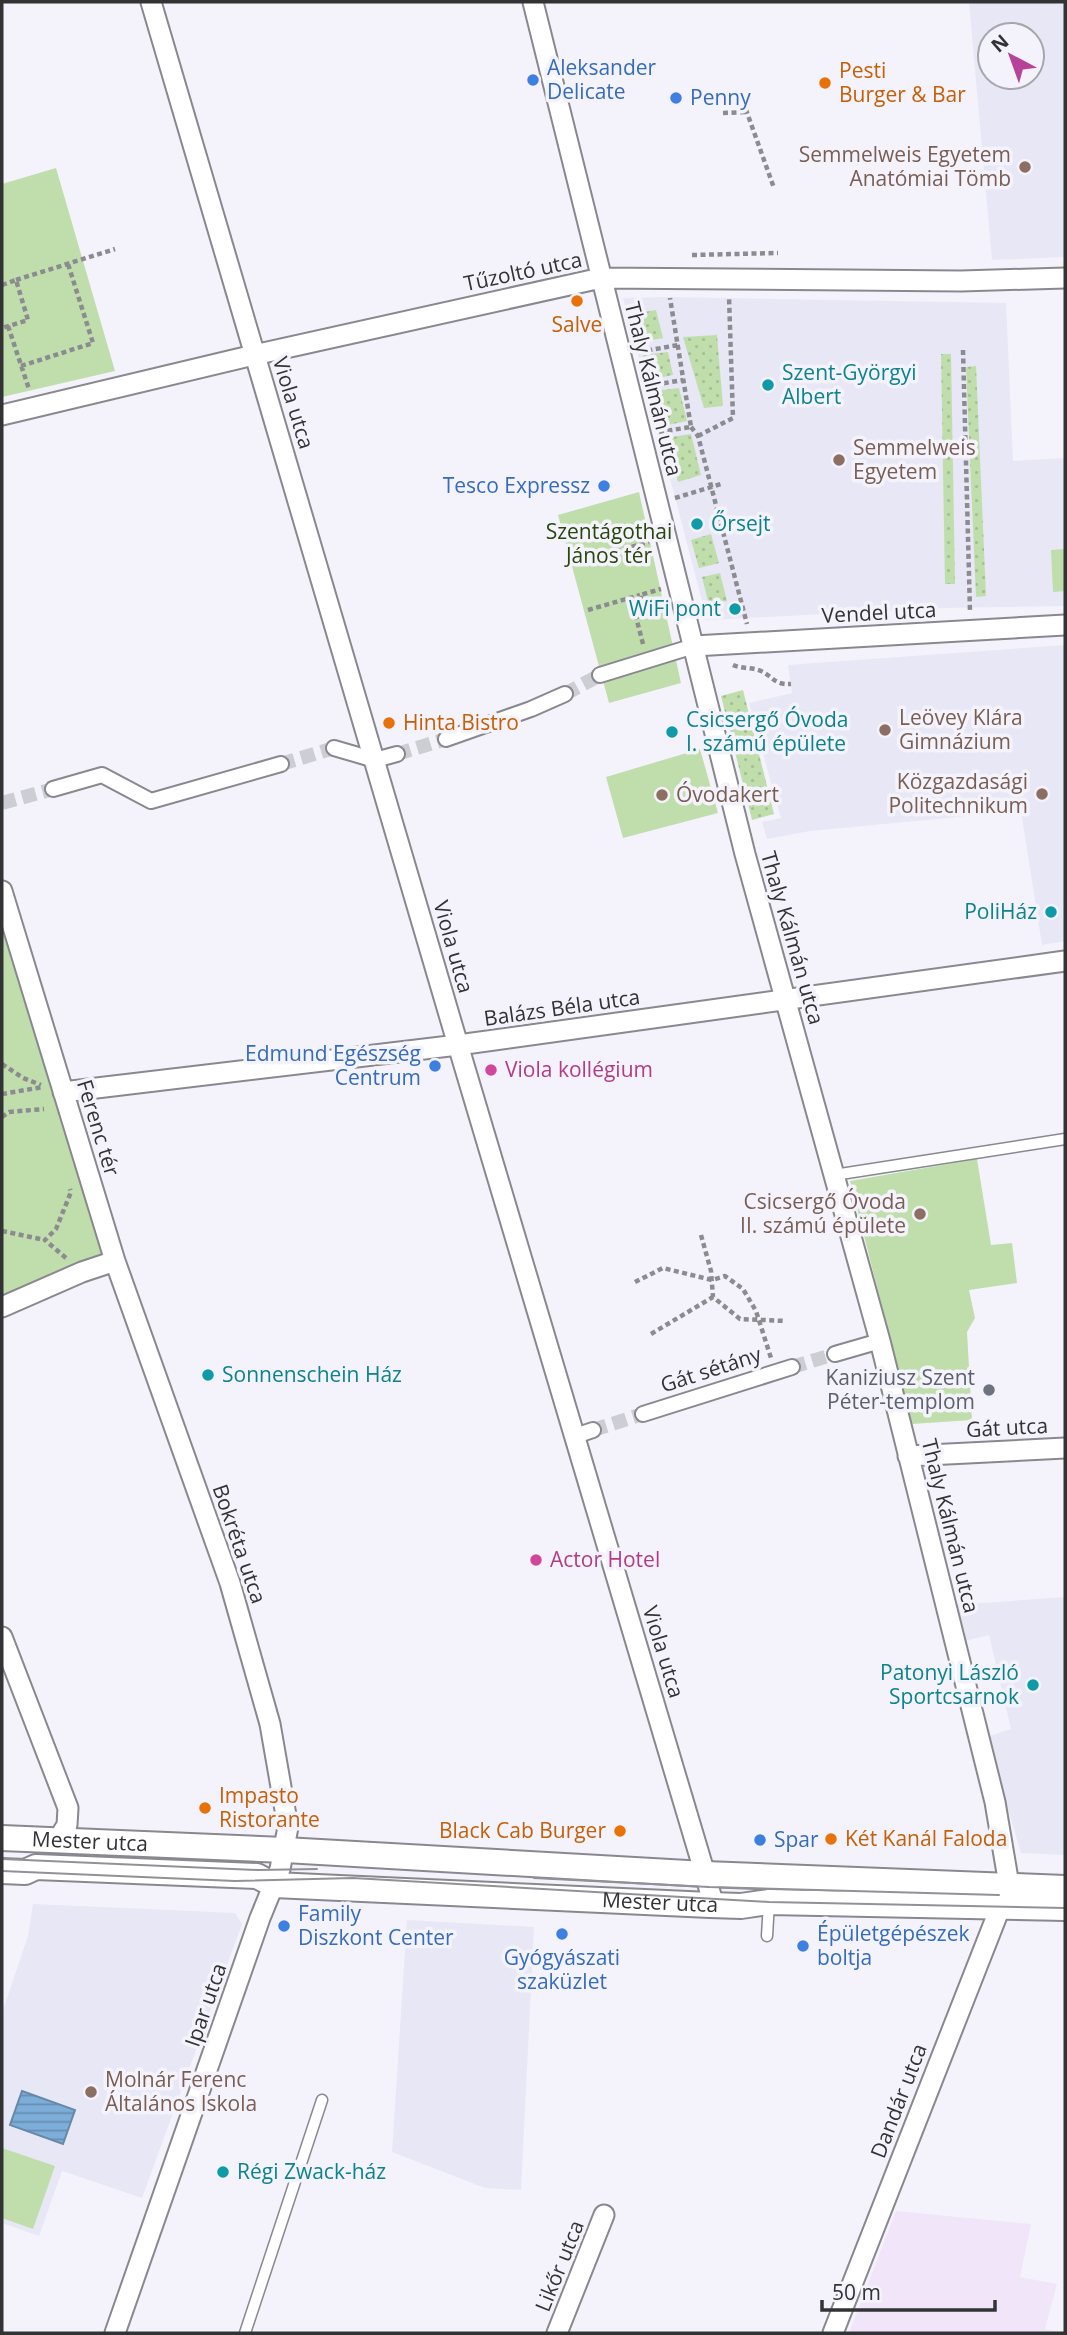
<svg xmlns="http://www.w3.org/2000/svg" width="1067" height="2335" viewBox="0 0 1067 2335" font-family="'Open Sans',sans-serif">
<defs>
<pattern id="grass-dots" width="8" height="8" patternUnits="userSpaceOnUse" patternTransform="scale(1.75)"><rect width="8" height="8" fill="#c0deac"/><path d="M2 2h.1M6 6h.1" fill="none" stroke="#a5bf95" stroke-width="1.8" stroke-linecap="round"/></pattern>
<pattern id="water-rules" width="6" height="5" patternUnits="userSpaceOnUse" patternTransform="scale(1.75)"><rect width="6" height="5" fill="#7daed9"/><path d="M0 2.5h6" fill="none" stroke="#678eb1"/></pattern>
</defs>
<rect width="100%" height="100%" fill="#f4f3fb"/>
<!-- commercial -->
<path fill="#f1e5f9" d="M896,2211L1031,2224L1020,2277L1057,2284L1045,2329L1065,2333H849Z"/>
<!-- built -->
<path fill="#e7e7f6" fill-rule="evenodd" d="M969,2H1065V257L992,260ZM1032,35V77H990V35Z
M670,297L1006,303L1013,461L1065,458V606L944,608L707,620L623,298Z
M1065,645V941L1042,945L1021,811L810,831L767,839L762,822L781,818L749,703L792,693L788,665Z
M1065,1597V1855L1021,1853L987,1737L1011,1729L989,1635L965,1641L956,1605Z
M33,1904L235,1913L242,1924L142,2198L62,2171L39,2236L2,2223V2013L28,1936Z
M407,1920L534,1927L521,2190L485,2188L392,2152Z"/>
<!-- grass -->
<path fill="url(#grass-dots)" d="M656,310L663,338L640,342L632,314Z
M717,335L723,406L704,408L683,337Z
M668,352L673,375L648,380L643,355Z
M941,354H951L955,584H945Z
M976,366L986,596L976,597L966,367Z
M679,388L687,421L663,426L654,391Z
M691,434L701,475L678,482L666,438Z
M711,534L719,563L699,568L691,540Z
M720,573L727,601L709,605L702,577Z
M743,690L774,814L752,820L721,696Z"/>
<!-- green -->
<path fill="#c0deac" d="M56,168L115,371L2,397V184Z
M639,492L681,683L609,703L558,515Z
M1065,549V591L1053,592L1051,550Z
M700,749L718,813L623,838L606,777Z
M2,891L115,1261L2,1306Z
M977,1159L991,1245L1012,1243L1017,1283L969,1290L975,1318L967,1332L972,1420L912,1424L850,1181Z
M2,2148L55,2166L33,2229L2,2218Z"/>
<!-- water -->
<path fill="url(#water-rules)" stroke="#6789a8" stroke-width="2" d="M22,2091L75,2110L63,2144L10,2125Z"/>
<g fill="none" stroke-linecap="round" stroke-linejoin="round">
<!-- pedestrian-tunnel -->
<path stroke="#cdcdd4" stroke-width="14" stroke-dasharray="14 7" stroke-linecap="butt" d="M565,694L600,675
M397,754L446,739
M281,764L334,748
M2,803L53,789
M792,1367L835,1354
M593,1430L643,1414"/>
<defs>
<path id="service" d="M834,1175L1065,1139
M767,1936L769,1902
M245,2333L322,2100"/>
<path id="pedestrian" d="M600,675L694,646
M446,739L531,709L565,694
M334,748L375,760L397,754
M53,789L102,775L151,801L281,764
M835,1354L880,1341
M643,1414L792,1367
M575,1436L593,1430"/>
<path id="minor" d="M151,2L458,1045L705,1874L712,1899L710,1905
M533,2L745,854L880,1341L995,1802L1009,1885L833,2333
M2,415L254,355L601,278L961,281L1065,278
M694,646L1065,625
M2,891L115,1261L230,1583L270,1724L288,1827L280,1869L260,1918L115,2333
M63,1092L458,1045L1065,961
M2,1307L82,1272L115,1261
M908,1456L1065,1448
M2,1637L68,1808L67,1825L57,1841
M557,2333L604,2215"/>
<g id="tertiary">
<path id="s1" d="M2,1838L285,1850L705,1874L1065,1888"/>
<path id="s2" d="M2,1871L25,1872L36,1867L257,1876L274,1885L710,1905L741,1906L769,1902L1065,1908"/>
</g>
</defs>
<!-- service casing -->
<use href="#service" stroke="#89888f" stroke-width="13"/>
<!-- pedestrian casing -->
<use href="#pedestrian" stroke="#89888f" stroke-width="18"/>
<!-- minor casing -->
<use href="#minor" stroke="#89888f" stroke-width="23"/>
<!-- tertiary casing -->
<use href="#tertiary" stroke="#89888f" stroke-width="28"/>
<!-- path -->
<path stroke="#8b8b90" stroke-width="4.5" stroke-dasharray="5 3.5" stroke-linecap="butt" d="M740,93L774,188
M723,113L747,112
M692,255L778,253
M16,280L115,249
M2,285L16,280L28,320L2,328
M8,326L29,389
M963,350L970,612
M639,352L678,345
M21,366L93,343L68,264
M647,386L683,380
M691,427L698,436L747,624
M659,432L691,427L670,298
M698,436L733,418L729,297
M675,498L721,484
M599,556L649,542
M588,610L640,595
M643,644L636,617L645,614L640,595L661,589
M733,665C742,669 752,667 761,671C774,677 774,685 791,684
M2,1064L23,1078L41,1085
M2,1094L43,1087
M2,1117L9,1112L44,1109
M2,1231L45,1240
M701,1235L711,1271L713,1297L740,1319L786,1321
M66,1258L45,1240L56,1229L71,1192L70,1189
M635,1282L663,1268L712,1280L725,1276L743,1289L756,1311L771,1358
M651,1334L713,1297"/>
<!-- service -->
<use href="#service" stroke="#fff" stroke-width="10"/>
<!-- pedestrian -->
<use href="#pedestrian" stroke="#fff" stroke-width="14"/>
<!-- minor -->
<use href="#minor" stroke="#fff" stroke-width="19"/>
<!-- tertiary -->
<use href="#tertiary" stroke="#fff" stroke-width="24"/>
<!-- tram -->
<path stroke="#929197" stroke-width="2" d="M2,1859L258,1870L317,1869
M2,1871L235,1881L353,1878L769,1902L1065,1908
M534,1878L709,1887L999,1895"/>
</g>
<!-- markers -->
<g fill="#3f7fe0" stroke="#f4f3fb" stroke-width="2.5">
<circle cx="533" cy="80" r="7"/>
<circle cx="676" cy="98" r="7"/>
<circle cx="604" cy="486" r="7"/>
<circle cx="435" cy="1066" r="7"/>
<circle cx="760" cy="1840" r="7"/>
<circle cx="284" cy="1926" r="7"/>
<circle cx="562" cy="1934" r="7"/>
<circle cx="803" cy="1946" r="7"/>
</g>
<g fill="#e8710a" stroke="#f4f3fb" stroke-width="2.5">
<circle cx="825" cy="83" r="7"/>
<circle cx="577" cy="301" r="7"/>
<circle cx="389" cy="723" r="7"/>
<circle cx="205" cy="1808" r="7"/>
<circle cx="620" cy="1831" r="7"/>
<circle cx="831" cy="1839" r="7"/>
</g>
<g fill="#8d6e63" stroke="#f4f3fb" stroke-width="2.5">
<circle cx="1025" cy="167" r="7"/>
<circle cx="839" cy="460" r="7"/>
<circle cx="885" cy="730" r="7"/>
<circle cx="1042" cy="794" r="7"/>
<circle cx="662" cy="795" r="7"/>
<circle cx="920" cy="1214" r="7"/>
<circle cx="91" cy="2092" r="7"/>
</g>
<g fill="#0f9aa8" stroke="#f4f3fb" stroke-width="2.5">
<circle cx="768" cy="385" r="7"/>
<circle cx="697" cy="524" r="7"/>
<circle cx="735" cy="609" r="7"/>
<circle cx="672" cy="732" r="7"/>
<circle cx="1051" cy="912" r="7"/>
<circle cx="208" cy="1375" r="7"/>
<circle cx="1033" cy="1685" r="7"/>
<circle cx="223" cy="2172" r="7"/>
</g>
<g fill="#d1479c" stroke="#f4f3fb" stroke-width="2.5">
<circle cx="491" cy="1070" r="7"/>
<circle cx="536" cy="1560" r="7"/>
</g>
<circle fill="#6b7280" stroke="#f4f3fb" stroke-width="2.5" cx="989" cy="1390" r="7"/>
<g text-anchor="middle" stroke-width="7" stroke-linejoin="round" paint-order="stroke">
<!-- shop labels -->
<g font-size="21" fill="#366cbe" stroke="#f4f3fb" text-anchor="start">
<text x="547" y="75">Aleksander<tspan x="547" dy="24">Delicate</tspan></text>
<text x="690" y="105">Penny</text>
<text x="590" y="493" text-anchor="end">Tesco Expressz</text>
<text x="421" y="1061" text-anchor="end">Edmund Egészség<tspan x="421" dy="24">Centrum</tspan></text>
<text x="774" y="1847">Spar</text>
<text x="298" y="1921">Family<tspan x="298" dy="24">Diszkont Center</tspan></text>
<text x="817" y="1941">Épületgépészek<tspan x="817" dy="24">boltja</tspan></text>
<text x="562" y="1965" text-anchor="middle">Gyógyászati<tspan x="562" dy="24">szaküzlet</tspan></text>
</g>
<!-- food labels -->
<g font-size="21" fill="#c56008" stroke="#f4f3fb" text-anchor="start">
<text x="839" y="78">Pesti<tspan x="839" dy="24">Burger &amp; Bar</tspan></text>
<text x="577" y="332" text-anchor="middle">Salve</text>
<text x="403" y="730">Hinta Bistro</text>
<text x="219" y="1803">Impasto<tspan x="219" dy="24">Ristorante</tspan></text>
<text x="606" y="1838" text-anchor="end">Black Cab Burger</text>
<text x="845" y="1846">Két Kanál Faloda</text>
</g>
<!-- education labels -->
<g font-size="21" fill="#785e54" stroke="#f4f3fb" text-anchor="start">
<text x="1011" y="162" text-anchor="end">Semmelweis Egyetem<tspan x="1011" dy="24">Anatómiai Tömb</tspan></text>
<text x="853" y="455">Semmelweis<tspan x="853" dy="24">Egyetem</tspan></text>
<text x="899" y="725">Leövey Klára<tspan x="899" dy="24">Gimnázium</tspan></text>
<text x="1028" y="789" text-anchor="end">Közgazdasági<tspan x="1028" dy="24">Politechnikum</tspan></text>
<text x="676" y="802">Óvodakert</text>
<text x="906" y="1209" text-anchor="end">Csicsergő Óvoda<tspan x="906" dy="24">II. számú épülete</tspan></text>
<text x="105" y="2087">Molnár Ferenc<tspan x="105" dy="24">Általános Iskola</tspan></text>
</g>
<!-- street labels -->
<g font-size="21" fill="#333336" stroke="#f4f3fb">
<text transform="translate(523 272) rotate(-12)" y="7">Tűzoltó utca</text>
<text transform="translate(653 389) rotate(76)" y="7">Thaly Kálmán utca</text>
<text transform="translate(293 403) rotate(73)" y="7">Viola utca</text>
<text transform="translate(879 613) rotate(-3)" y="7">Vendel utca</text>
<text transform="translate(792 938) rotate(74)" y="7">Thaly Kálmán utca</text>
<text transform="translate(453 947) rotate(74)" y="7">Viola utca</text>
<text transform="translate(562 1008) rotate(-8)" y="7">Balázs Béla utca</text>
<text transform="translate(98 1128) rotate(73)" y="7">Ferenc tér</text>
<text transform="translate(711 1370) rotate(-18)" y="7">Gát sétány</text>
<text transform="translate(1007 1428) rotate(-3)" y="7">Gát utca</text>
<text transform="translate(950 1526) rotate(76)" y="7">Thaly Kálmán utca</text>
<text transform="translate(239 1544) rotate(71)" y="7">Bokréta utca</text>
<text transform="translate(663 1652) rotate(73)" y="7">Viola utca</text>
<text dy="7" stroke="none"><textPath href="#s1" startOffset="88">Mester utca</textPath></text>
<text dy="7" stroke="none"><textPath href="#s2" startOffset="662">Mester utca</textPath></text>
<text transform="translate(206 2005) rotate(-71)" y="7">Ipar utca</text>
<text transform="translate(899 2101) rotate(-69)" y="7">Dandár utca</text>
<text transform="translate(560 2266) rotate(-68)" y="7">Likőr utca</text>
</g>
<!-- culture labels -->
<g font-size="21" fill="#0d838f" stroke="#f4f3fb" text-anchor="start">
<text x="782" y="380">Szent-Györgyi<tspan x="782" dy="24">Albert</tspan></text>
<text x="711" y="531">Őrsejt</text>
<text x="721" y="616" text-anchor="end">WiFi pont</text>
<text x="686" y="727">Csicsergő Óvoda<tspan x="686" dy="24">I. számú épülete</tspan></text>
<text x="1037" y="919" text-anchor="end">PoliHáz</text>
<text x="222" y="1382">Sonnenschein Ház</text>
<text x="1019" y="1680" text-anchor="end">Patonyi László<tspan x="1019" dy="24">Sportcsarnok</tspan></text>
<text x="237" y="2179">Régi Zwack-ház</text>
</g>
<!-- park labels -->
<g font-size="21" fill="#29460c" stroke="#f4f3fb">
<text x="609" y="539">Szentágothai<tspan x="609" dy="24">János tér</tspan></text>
</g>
<!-- hotel labels -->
<g font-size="21" fill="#b23c85" stroke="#f4f3fb" text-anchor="start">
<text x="505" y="1077">Viola kollégium</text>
<text x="550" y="1567">Actor Hotel</text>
</g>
<!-- worship labels -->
<g font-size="21" fill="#5b616d" stroke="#f4f3fb" text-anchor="end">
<text x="975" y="1385">Kaniziusz Szent<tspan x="975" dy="24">Péter-templom</tspan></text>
</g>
</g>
<!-- border -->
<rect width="1067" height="2335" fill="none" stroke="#333336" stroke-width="7"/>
<!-- north arrow -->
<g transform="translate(1011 56) rotate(319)"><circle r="33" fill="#f4f3fb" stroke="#a7a6ac" stroke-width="2"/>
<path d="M0-5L12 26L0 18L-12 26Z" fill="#b7429a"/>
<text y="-10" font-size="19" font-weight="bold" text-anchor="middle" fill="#333336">N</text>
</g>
<!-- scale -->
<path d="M822 2300v10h173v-10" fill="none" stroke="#333336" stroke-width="3.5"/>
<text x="832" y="2300" font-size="21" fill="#333336" stroke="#f4f3fb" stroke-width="5" paint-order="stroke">50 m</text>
</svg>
